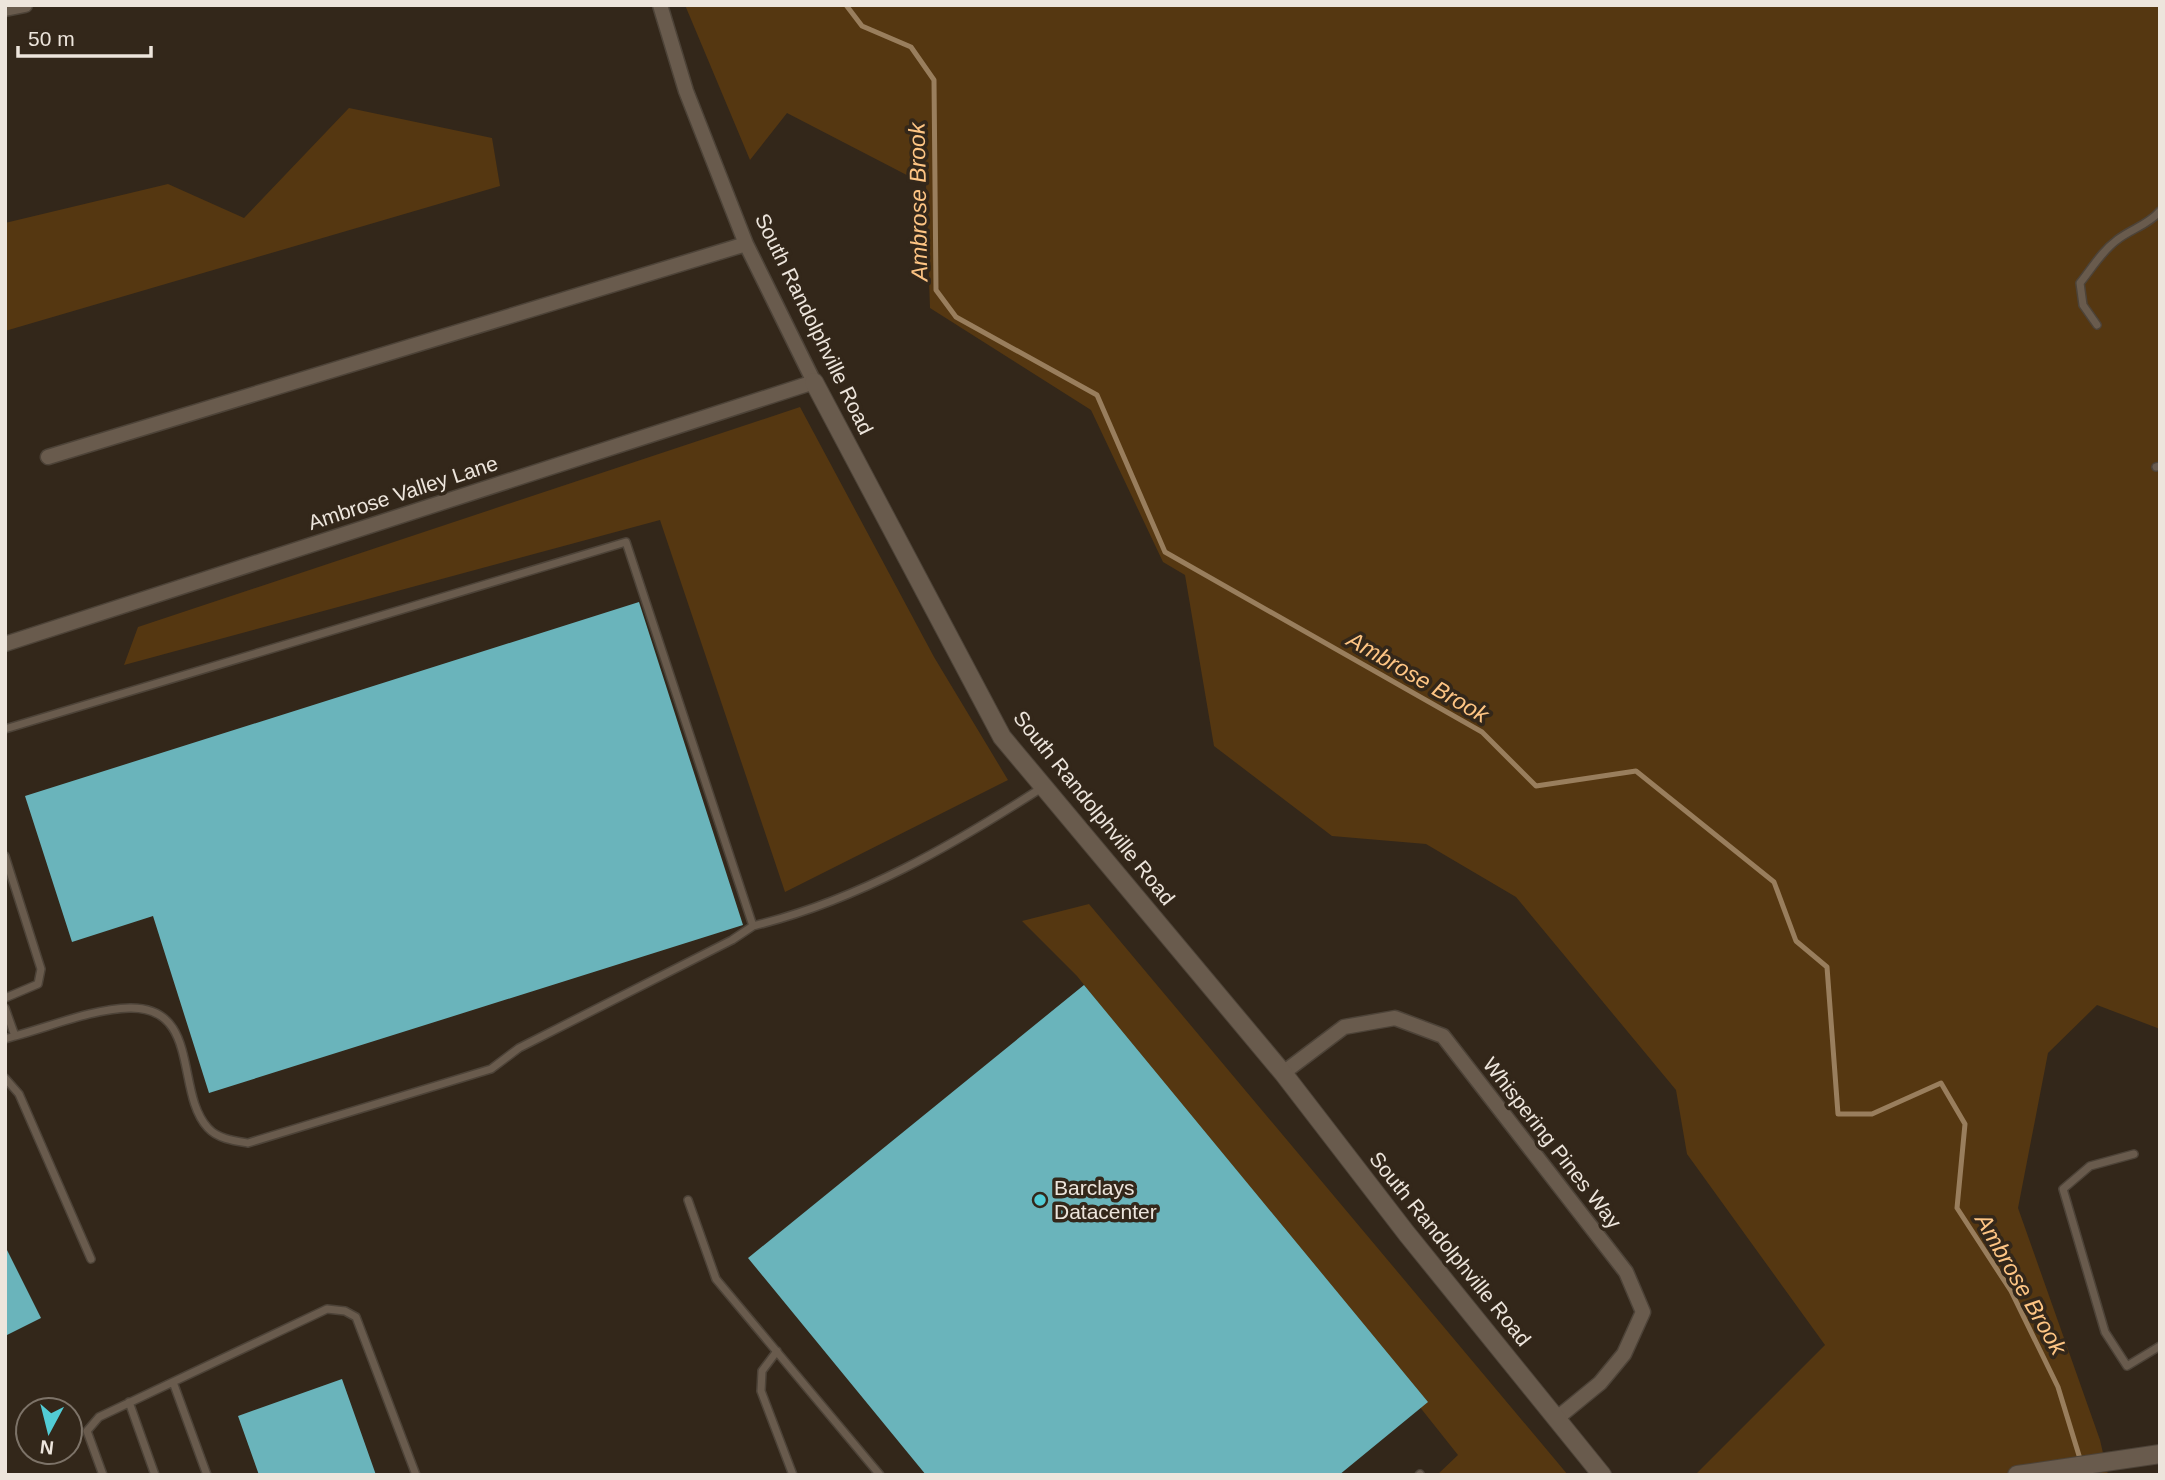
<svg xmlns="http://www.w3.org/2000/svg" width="2165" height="1480" viewBox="0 0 2165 1480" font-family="Helvetica,sans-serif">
<rect width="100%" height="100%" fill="#33271a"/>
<!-- green -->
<path fill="#553711" d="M685,5H2160V1029L2097,1005L2048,1053L2018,1208L2100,1440L2108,1475H1695L1825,1345L1687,1154L1676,1090L1516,897L1426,844L1332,836L1214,746L1185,575L1163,562L1091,410L930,308L926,185L787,113L750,160Z
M349,108L492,138L500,186L5,331V223L168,184L244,218Z
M800,407L934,657L1008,780L785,892L660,520L124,665L138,627Z
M1089,904L1568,1475H1437L1458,1455L1077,976L1022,921Z"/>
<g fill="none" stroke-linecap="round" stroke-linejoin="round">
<!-- stream -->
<path stroke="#997e5d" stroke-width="5" d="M846,5L862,26L911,47L934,80L936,290L956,317L1097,395L1165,552L1482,732L1536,786L1636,771L1774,882L1796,941L1827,967L1838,1114H1872L1941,1083L1965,1124L1957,1208L2011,1291L2058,1387L2085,1475"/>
</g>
<!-- building -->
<path fill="#6ab4bb" d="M639,602L743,925L209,1093L153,916L72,942L25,796Z
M1084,985L1428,1402L1339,1475H926L748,1258Z
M5,1246L41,1318L5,1336Z
M342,1379L376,1475H259L238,1416Z"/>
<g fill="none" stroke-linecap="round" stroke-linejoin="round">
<defs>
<path id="service" d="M2097,325L2083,305L2080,283C2092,268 2102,251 2117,240C2131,229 2148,225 2160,211
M2156,467L2160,466
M5,729L626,542L753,926L732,940L519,1048L491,1069L248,1143C235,1141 218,1139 208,1128C175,1093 201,1007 130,1008C92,1009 52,1026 15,1036
M5,856L41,969L38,984L5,998
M753,926C859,900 953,845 1043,787
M5,1008L15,1036L5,1039
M5,1078L19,1094L91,1259
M2134,1154L2090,1166L2063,1189L2105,1332L2127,1366L2160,1346
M688,1200L716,1279L880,1475
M777,1351L762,1371L761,1391L793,1475
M173,1382L207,1475
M129,1402L155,1475
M103,1475L87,1431L99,1417L327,1309L345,1311L356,1317L416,1475
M1419,1475L1420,1474"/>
<path id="minor" d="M5,9L25,5
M48,457L746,244
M5,644L814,382L746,244L686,91L660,5
M1283,1073L1344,1027L1395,1018L1443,1036L1626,1272L1643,1312L1624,1354L1600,1383L1556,1419"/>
<path id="tertiary" d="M814,382L1002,737L1283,1073L1407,1234L1602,1475
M2017,1475L2160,1454"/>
</defs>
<!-- service casing -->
<use href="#service" stroke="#4d4338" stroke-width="10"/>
<!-- minor casing -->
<use href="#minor" stroke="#4d4338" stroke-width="17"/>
<!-- tertiary casing -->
<use href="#tertiary" stroke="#4d4338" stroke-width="20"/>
<!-- service -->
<use href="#service" stroke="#695b4d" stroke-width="7"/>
<!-- minor -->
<use href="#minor" stroke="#695b4d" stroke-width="14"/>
<!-- tertiary -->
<use href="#tertiary" stroke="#695b4d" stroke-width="18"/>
</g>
<!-- markers -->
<circle fill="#52ccd5" stroke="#33271a" stroke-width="2.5" cx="1040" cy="1200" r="7"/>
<g text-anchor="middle" stroke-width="7" stroke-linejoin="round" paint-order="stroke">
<!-- street labels -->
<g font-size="21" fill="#ede5dc" stroke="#33271a">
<text transform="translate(814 324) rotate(64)" y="7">South Randolphville Road</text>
<text transform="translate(403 493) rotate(-18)" y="7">Ambrose Valley Lane</text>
<text transform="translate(1094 808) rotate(51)" y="7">South Randolphville Road</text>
<text transform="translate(1552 1143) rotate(52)" y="7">Whispering Pines Way</text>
<text transform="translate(1450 1249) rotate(51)" y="7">South Randolphville Road</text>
</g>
<!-- poi labels -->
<g font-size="21" fill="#ede5dc" stroke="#33271a" text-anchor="start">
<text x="1054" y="1195">Barclays<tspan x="1054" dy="24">Datacenter</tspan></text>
</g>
<!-- water labels -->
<g font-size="23" font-style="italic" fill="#fec584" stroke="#33271a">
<text transform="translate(918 202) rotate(-91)" y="8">Ambrose Brook</text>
<text transform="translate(1418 677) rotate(30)" y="8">Ambrose Brook</text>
<text transform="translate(2021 1284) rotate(60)" y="8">Ambrose Brook</text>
</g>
</g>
<!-- border -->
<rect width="2165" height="1480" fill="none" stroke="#ede5dc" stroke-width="14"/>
<!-- north arrow -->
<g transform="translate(49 1431) rotate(187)"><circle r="33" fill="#33271a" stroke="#7d7368" stroke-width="2"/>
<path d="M0-5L12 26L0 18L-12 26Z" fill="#52ccd5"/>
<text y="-10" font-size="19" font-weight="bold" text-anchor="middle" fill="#ede5dc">N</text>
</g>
<!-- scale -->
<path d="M18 46v10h133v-10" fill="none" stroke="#ede5dc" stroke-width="3.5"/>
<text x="28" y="46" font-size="21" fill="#ede5dc" stroke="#33271a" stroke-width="5" paint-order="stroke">50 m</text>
</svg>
